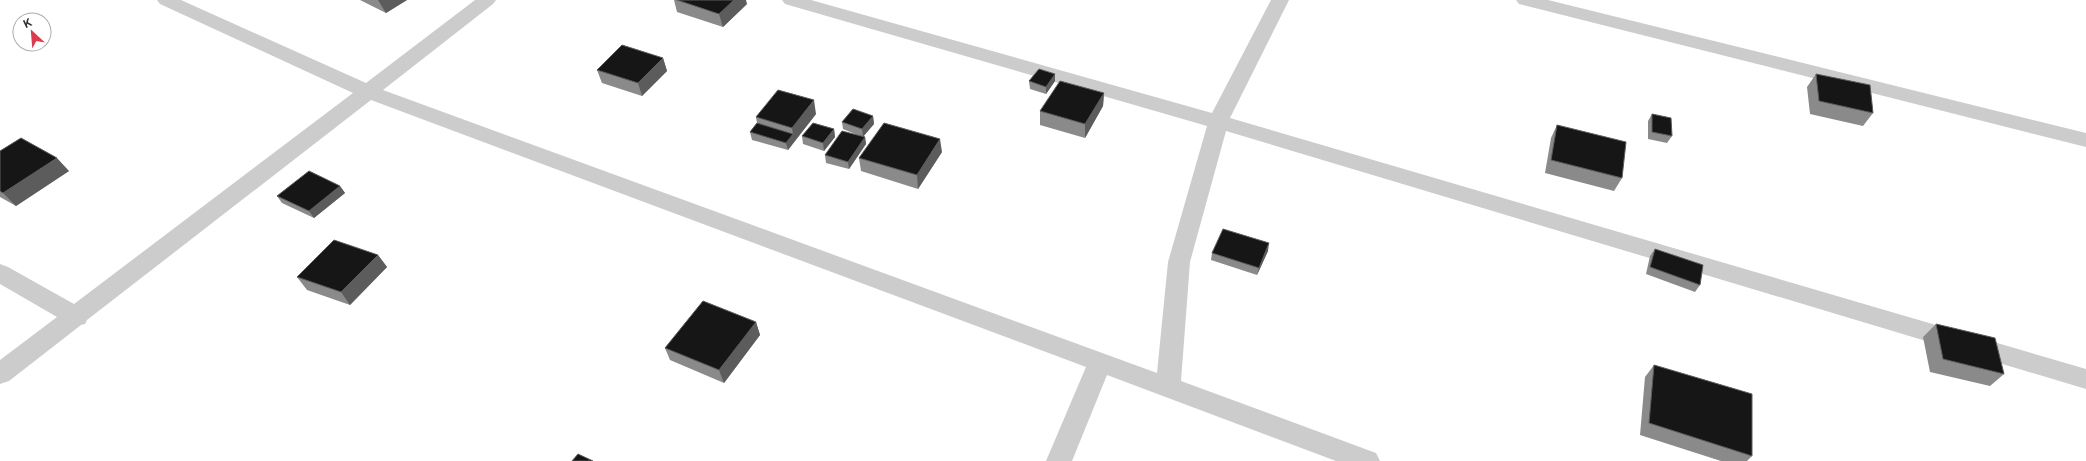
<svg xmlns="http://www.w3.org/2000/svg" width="2086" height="461" viewBox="0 0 2086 461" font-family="Inter,sans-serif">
<rect width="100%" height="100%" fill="#fff"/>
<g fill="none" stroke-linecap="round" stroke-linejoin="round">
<!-- minor -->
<path fill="#ccc" fill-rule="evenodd" d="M157,0H181L366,83L475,0H496L493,4L383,90L1157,373L1168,262L1207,126L785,4L782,0H811L1212,113L1271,0H1289L1230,118L2086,369V389L1226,131L1190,262L1181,381L1376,453L1380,461H1336L1107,375L1072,461H1046L1086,367L371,100L87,320L85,324L81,325L9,381L0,384V360L57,317L0,284V264L8,267L74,304L353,93L160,4Z
M1516,0H1548L2086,133V147L1519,4Z"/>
</g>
<!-- wall -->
<path fill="#8a8a8a" d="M360,0H407L386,13Z
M674,0H677L747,4L723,27L677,12Z
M663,58L667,71L642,96L602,83L597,70Z
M1055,74V81L1046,94L1030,89L1029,81Z
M1816,74L1873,113L1863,126L1810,114L1807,87Z
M1104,93L1103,106L1085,138L1040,125V111Z
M816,114L788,150L752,140L750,132L757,123L756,117Z
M1652,114L1672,136L1667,143L1648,139V121Z
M873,116L874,124L863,136L865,137L866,144L849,169L826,163L825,155L860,136L843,129L842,122Z
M1557,125L1622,178L1614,191L1545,173L1551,138Z
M834,129L835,137L824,151L803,144L802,136Z
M0,151L69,171L16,206L0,197Z
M942,152L918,189L861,171L859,158Z
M340,186L345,193L314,218L282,203L277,196Z
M1655,249L1700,285L1695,292L1646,274L1650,256Z
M1268,251L1257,275L1211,260L1212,253Z
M378,255L387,267L350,305L307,290L297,277Z
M756,322L760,335L724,383L670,360L665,348Z
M1936,324L2004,374L1990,386L1930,372L1923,337Z
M1654,365L1752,456L1747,461H1721L1640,435L1645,377Z"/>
<!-- shaded-wall -->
<path fill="#5c5c5c" d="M378,0H407L386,13Z
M734,0H746L747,4L723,27L719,14Z
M663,58L667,71L642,96L638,83Z
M1055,74V81L1046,94V87Z
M1104,93L1103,106L1085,138V124Z
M814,100L816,114L788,150L786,143L793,134L792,128Z
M873,116L874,124L863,137L862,129Z
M834,129L835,137L824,151L823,143Z
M865,137L866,144L849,169L848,162Z
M940,139L942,152L918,189L917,175Z
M57,158L69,171L16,206L3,193Z
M340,186L345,193L314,218L309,211Z
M1269,243L1268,251L1257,275L1259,268Z
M378,255L387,267L350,305L341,292Z
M756,322L760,335L724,383L719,370Z"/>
<!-- building -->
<path fill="#161616" stroke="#5c5c5c" d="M677,0H734L719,14Z
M622,45L663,58L638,83L597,70Z
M1039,69L1055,74L1046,87L1029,81Z
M1816,74L1870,85L1873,113L1819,101Z
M1060,81L1104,93L1085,124L1040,111Z
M778,90L814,100L792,128L756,117Z
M853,109L873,116L862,129L842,122Z
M1652,114L1671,118L1672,136L1652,132Z
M757,123L793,134L786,143L750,132Z
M813,123L834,129L823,143L802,136Z
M884,123L940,139L917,175L859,158Z
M1557,125L1626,142L1622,178L1551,160Z
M842,131L865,137L848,162L825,155Z
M21,138L57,158L3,193L0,191V151Z
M309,171L340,186L309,211L277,196Z
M1223,229L1269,243L1259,268L1212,253Z
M334,240L378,255L341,292L297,277Z
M1655,249L1703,265L1700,285L1650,267Z
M703,301L756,322L719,370L665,348Z
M1936,324L1995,338L2004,374L1943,359Z
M1654,365L1752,394V456L1649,423Z
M578,454L593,461H572Z"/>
<!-- north arrow -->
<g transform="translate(32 32) rotate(334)"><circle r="19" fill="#ffffff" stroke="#acacac"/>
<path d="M0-3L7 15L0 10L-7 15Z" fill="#dd3a4e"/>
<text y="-6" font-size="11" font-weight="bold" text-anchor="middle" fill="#2f2f2f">K</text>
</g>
</svg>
